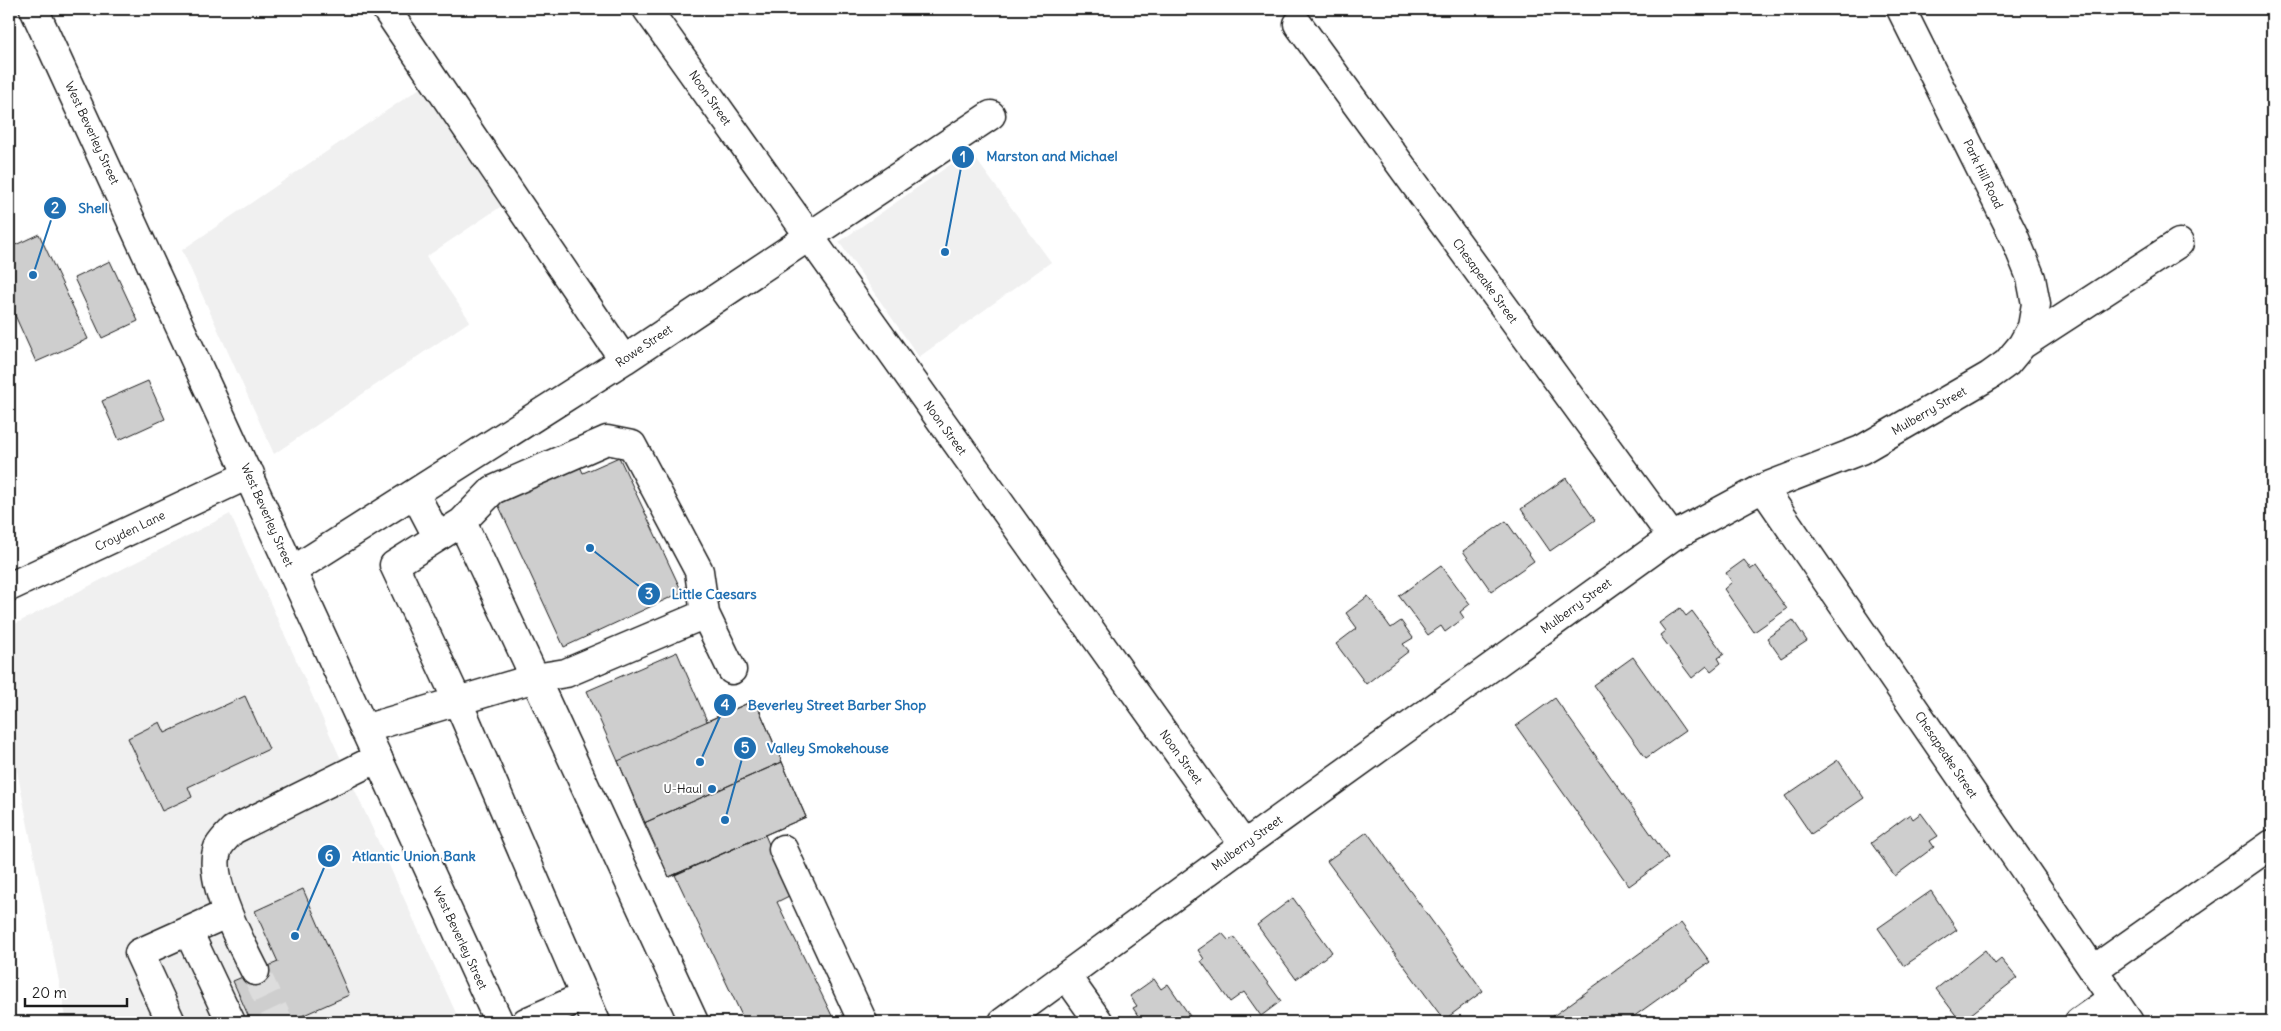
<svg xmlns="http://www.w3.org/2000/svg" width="2281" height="1031" viewBox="0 0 2281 1031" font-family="Delius,sans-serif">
<rect width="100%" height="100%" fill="#fff"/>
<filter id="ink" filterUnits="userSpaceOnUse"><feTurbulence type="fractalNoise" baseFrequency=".02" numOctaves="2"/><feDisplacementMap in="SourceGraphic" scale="10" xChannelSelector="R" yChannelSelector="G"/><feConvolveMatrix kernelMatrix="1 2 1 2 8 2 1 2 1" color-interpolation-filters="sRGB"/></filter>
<g filter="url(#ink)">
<!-- built -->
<path fill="#f0f0f0" d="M426,84L506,203L426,257L470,321L274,454L182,250Z
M970,151L1051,262L919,357L839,242Z
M230,514L460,1022H67L9,730V627Z"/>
<!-- building -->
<path fill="#cecece" stroke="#1c1c1c" d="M39,234L88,339L36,362L9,302V248Z
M110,261L138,321L102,338L74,278Z
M148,381L165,419L119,440L102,401Z
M619,457L682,592L564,647L498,504L580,466L583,473Z
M1566,478L1595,520L1550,551L1521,509Z
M1506,521L1534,561L1491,591L1463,551Z
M1744,560L1751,569L1756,566L1787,609L1754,632L1724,589L1732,582L1726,573Z
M1441,565L1470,604L1460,612L1464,618L1445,632L1441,626L1428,635L1399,596Z
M1368,596L1391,628L1401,621L1413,638L1403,644L1409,651L1366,684L1336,644L1357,628L1346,613Z
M1680,608L1686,616L1692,611L1724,654L1718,658L1721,663L1711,671L1707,666L1692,678L1660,635L1665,631L1659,623Z
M1793,620L1807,641L1781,658L1767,638Z
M677,652L707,721L755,700L806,817L669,877L587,691Z
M1633,657L1685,731L1646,758L1594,685Z
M245,696L269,749L188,787L192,797L162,811L128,738L160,722L165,733Z
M1555,698L1668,858L1629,886L1516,726Z
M755,700L782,762L644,823L618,761Z
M1838,760L1864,798L1811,834L1785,796Z
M782,762L806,817L669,877L644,823Z
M1921,813L1938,836L1930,841L1934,847L1895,876L1871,843L1910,814L1913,819Z
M1367,832L1483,991L1444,1020L1327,861Z
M765,835L791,895L777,902L835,1022H745L675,875Z
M303,889L349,995L288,1022H251L233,981L278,962L255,911Z
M1931,891L1957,930L1904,966L1878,928Z
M1293,898L1332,952L1296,979L1257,925Z
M1681,923L1710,962L1626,1022H1545Z
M1222,933L1229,941L1234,937L1281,1001L1261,1016L1244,992L1230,1002L1201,961L1204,959L1198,950Z
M1985,950L1995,964L2001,959L2017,978L1961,1022L1936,989Z
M1154,979L1161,989L1168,984L1194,1022H1142L1133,1008L1137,1006L1130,996Z"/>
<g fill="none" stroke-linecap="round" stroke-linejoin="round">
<!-- minor-tunnel -->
<path stroke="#ddd" stroke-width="28" stroke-dasharray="28 14" stroke-linecap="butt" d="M255,971L279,1022"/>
<defs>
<path id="minor" d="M386,9L624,360
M647,9L1244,845
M1901,9L2014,236L2031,278L2036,304L2032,327L2022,345
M1298,24L1672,537
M1763,488L2129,1022
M415,494L437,536
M462,522L493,490L607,440L632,445L699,571L705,614L732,670
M292,571L624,360L991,115
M9,587L250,474
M364,729L535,678L462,522L394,565L458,702L596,1022
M783,849L863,1022
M188,931L231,1022
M2093,970L2272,844
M255,971C241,944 206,878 218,848C221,842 228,835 233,830L378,758
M1067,977L1099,1022
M171,1022L139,953L226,914
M526,1022L585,996
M694,1022L535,678L566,673L705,614
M1003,1022L1244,845L1672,537L1763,488L1861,450L1989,376L2007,363L2022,345L2179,243
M2079,1022L2113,998"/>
<path id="major" d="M34,9C190,346 344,684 499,1022"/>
</defs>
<!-- minor casing -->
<use href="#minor" stroke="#1c1c1c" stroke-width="31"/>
<!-- major casing -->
<use href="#major" stroke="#1c1c1c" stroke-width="31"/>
<!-- minor -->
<use href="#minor" stroke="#fff" stroke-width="28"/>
<!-- major -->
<use href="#major" stroke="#fff" stroke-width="28"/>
</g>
</g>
<!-- markers -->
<circle fill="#1f6fb2" stroke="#fff" stroke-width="2" cx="712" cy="789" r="5"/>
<g text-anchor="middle" stroke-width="4" stroke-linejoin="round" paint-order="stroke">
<!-- street labels -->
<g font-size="12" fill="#1c1c1c" stroke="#fff">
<text transform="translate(710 98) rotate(55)" y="4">Noon Street</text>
<text transform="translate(92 133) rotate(65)" y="4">West Beverley Street</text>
<text transform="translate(1983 174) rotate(64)" y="4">Park Hill Road</text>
<text transform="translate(1485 281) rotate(54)" y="4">Chesapeake Street</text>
<text transform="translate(644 346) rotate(-34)" y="4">Rowe Street</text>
<text transform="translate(1929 411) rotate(-30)" y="4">Mulberry Street</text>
<text transform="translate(945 428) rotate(54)" y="4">Noon Street</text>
<text transform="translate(267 515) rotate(66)" y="4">West Beverley Street</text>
<text transform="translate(130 531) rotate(-26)" y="4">Croyden Lane</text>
<text transform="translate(1576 606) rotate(-36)" y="4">Mulberry Street</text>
<text transform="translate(1946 755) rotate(56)" y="4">Chesapeake Street</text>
<text transform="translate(1181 757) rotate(54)" y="4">Noon Street</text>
<text transform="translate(1247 843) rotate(-36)" y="4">Mulberry Street</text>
<text transform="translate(460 938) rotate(65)" y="4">West Beverley Street</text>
</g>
<!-- poi labels -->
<g font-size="12" fill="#1c1c1c" stroke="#fff" text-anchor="end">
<text x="702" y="793">U-Haul</text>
</g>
</g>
<!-- callouts -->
<path fill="none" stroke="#1f6fb2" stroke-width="2" d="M945 252L963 157M33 275L55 208M590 548L649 594M700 762L725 705M725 820L745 748M295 936L329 856"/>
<g fill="#1f6fb2" stroke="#fff" stroke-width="2">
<circle cx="945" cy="252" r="5"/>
<circle cx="33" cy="275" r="5"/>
<circle cx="590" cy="548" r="5"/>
<circle cx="700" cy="762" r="5"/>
<circle cx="725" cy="820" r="5"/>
<circle cx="295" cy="936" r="5"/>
<circle cx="963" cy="157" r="12"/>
<circle cx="55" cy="208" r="12"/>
<circle cx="649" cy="594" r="12"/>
<circle cx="725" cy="705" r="12"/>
<circle cx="745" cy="748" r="12"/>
<circle cx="329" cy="856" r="12"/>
</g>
<g font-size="15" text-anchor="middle" font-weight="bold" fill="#fff">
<text x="963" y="162">1</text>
<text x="55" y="213">2</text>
<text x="649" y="599">3</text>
<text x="725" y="710">4</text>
<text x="745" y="753">5</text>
<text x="329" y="861">6</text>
</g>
<g font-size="14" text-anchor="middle" font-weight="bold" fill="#1f6fb2" stroke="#fff" stroke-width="4" stroke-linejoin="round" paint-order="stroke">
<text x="1052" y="161">Marston and Michael</text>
<text x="93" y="213">Shell</text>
<text x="714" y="599">Little Caesars</text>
<text x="837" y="710">Beverley Street Barber Shop</text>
<text x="828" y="753">Valley Smokehouse</text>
<text x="414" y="861">Atlantic Union Bank</text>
</g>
<!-- margin -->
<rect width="2281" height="1031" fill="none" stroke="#fff" stroke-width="30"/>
<rect x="15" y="15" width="2251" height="1001" fill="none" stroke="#1c1c1c" stroke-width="2" filter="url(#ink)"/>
<!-- scale -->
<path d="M25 998v8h102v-8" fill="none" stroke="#1c1c1c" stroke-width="2.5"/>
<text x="32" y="998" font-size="15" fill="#1c1c1c" stroke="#ffffff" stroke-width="4" paint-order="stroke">20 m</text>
</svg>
